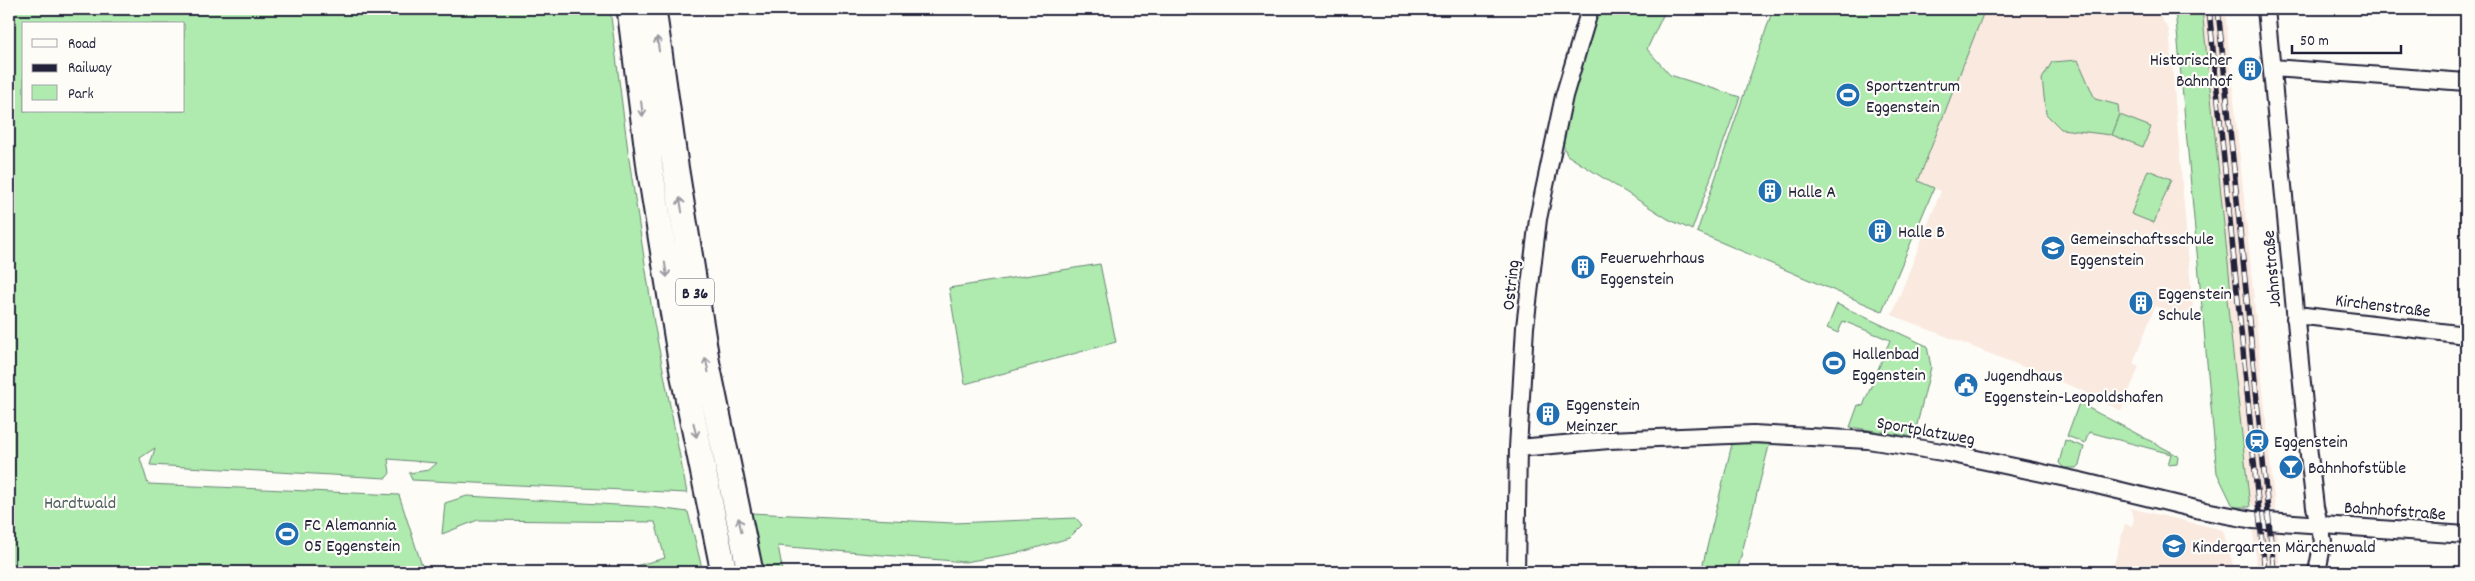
<svg xmlns="http://www.w3.org/2000/svg" width="2475" height="581" viewBox="0 0 2475 581" font-family="Dekko,sans-serif">
<rect width="100%" height="100%" fill="#fdfcf7"/>
<filter id="ink" filterUnits="userSpaceOnUse"><feTurbulence type="fractalNoise" baseFrequency=".02" numOctaves="2"/><feDisplacementMap in="SourceGraphic" scale="10" xChannelSelector="R" yChannelSelector="G"/><feConvolveMatrix kernelMatrix="1 2 1 2 8 2 1 2 1" color-interpolation-filters="sRGB"/></filter>
<g filter="url(#ink)">
<!-- built -->
<path fill="#fae9df" d="M1985,9H2152L2156,11L2169,30L2194,322L2155,306L2133,364L2139,367L2121,411L2079,389L1892,315L1941,191L1918,181Z
M2202,9H2225L2275,510L2256,508L2250,504L2227,299L2231,291Z
M2130,508L2223,530L2235,572H2112L2125,524L2132,526L2134,518Z
M2276,531L2280,572H2257L2253,531Z"/>
<!-- green -->
<path fill="#afeaae" stroke="#688674" fill-rule="evenodd" d="M9,9H610L629,159L654,323L687,493L412,480L409,473L429,470L437,463L388,459L390,473L386,478L150,465L155,448L140,458L148,484L399,495L424,572H9ZM24,24H184V111H24Z
M1599,9H1666L1647,49L1670,75L1740,97L1692,230L1668,219L1567,155L1561,140L1572,93Z
M1773,9H1985L1918,181L1934,188L1882,311L1697,232Z
M2175,9H2202L2231,292L2227,299L2250,507H2235L2232,504L2217,473Z
M2078,60L2095,99L2118,105L2119,114L2111,135L2061,129L2046,114L2042,79L2052,62Z
M2120,115L2151,127L2143,147L2112,135Z
M2148,170L2171,179L2154,223L2131,214Z
M1100,264L1116,342L965,384L949,288Z
M1837,304L1927,346L1931,367L1914,437L1850,427L1858,405L1863,406L1890,340L1843,321L1838,333L1827,328Z
M2079,403L2175,454L2178,457L2177,464L2168,465L2171,454L2089,432L2085,443L2067,436Z
M2065,440L2084,447L2079,465L2076,468H2064L2059,463Z
M1770,442L1737,572H1701L1732,444Z
M467,496L650,507L688,512L703,572H613L665,558L655,522L478,520L442,534L445,503Z
M750,513L953,523L1076,518L1082,525L1069,538L1022,552L965,562L778,546L783,572H764Z"/>
<g fill="none" stroke-linecap="round" stroke-linejoin="round">
<defs>
<path id="minor" d="M2266,9L2308,446L2315,507L2323,541L2317,572
M2272,68L2466,82
M2295,318L2305,316L2466,335
M1518,448L1609,440L1753,434L1868,440L1948,453L2080,481L2200,510L2253,520L2466,535
M1516,572L1518,448L1525,327L1538,219L1564,96L1590,9"/>
<path id="highway" d="M630,9L650,168L683,372L724,572
M653,9L675,165L707,365L750,572"/>
</defs>
<!-- minor casing -->
<use href="#minor" stroke="#22223b" stroke-width="20"/>
<!-- highway casing -->
<use href="#highway" stroke="#22223b" stroke-width="29"/>
<!-- minor -->
<use href="#minor" stroke="#fdfcf7" stroke-width="16"/>
<!-- highway -->
<use href="#highway" stroke="#fdfcf7" stroke-width="25"/>
<defs>
<path id="rail" d="M2209,9L2265,572
M2218,9L2274,572"/>
</defs>
<!-- rail casing -->
<use href="#rail" stroke="#22223b" stroke-width="5.5"/>
<!-- rail -->
<use href="#rail" stroke="#fdfcf7" stroke-width="4" stroke-dasharray="11" stroke-linecap="butt"/>
</g>
<!-- one-way arrows -->
<defs><path id="oneway-shaft" d="M-6 0H5M1.5-3L5.5 0L1.5 3" fill="none" stroke-width="1.6" stroke-linecap="round" stroke-linejoin="round" transform="scale(1.25)"/></defs>
<g stroke="#9a9aa2">
<use href="#oneway-shaft" transform="translate(658 44) rotate(-98)"/>
<use href="#oneway-shaft" transform="translate(642 109) rotate(83)"/>
<use href="#oneway-shaft" transform="translate(681 205) rotate(-99)"/>
<use href="#oneway-shaft" transform="translate(666 270) rotate(81)"/>
<use href="#oneway-shaft" transform="translate(707 365) rotate(-101)"/>
<use href="#oneway-shaft" transform="translate(695 430) rotate(78)"/>
<use href="#oneway-shaft" transform="translate(740 525) rotate(-102)"/>
</g>
</g>
<!-- icons -->
<defs>
<symbol id="building-disc" viewBox="-11 -11 22 22"><circle r="9.5" fill="#1f6fb2" stroke="#fdfcf7"/><path d="M-4-6H4V6H1V3H-1V6H-4ZM-2.5-4.3h1.7v1.8h-1.7ZM.8-4.3h1.7v1.8H.8ZM-2.5-1h1.7V.8h-1.7ZM.8-1h1.7V.8H.8Z" fill="#fff"/></symbol>
<symbol id="stadium-disc" viewBox="-11 -11 22 22"><circle r="9.5" fill="#1f6fb2" stroke="#fdfcf7"/><path d="M0-5a6.5 5 0 1 0 0 10a6.5 5 0 1 0 0-10ZM-3.5-1.8h7v3.6h-7Z" fill="#fff"/></symbol>
<symbol id="school-disc" viewBox="-11 -11 22 22"><circle r="9.5" fill="#1f6fb2" stroke="#fdfcf7"/><path d="M0-5L7-2L0 1L-7-2ZM-4 1L0 2.5L4 1V4Q0 6-4 4Z" fill="#fff"/></symbol>
<symbol id="civic-disc" viewBox="-11 -11 22 22"><circle r="9.5" fill="#1f6fb2" stroke="#fdfcf7"/><path d="M-.6-6.5H3V-4.5H.6V-3L4-1V1h2V6H-6V1h2V-1L-.6-3ZM-1.2 2.5V6h2.4V2.5Z" fill="#fff"/></symbol>
<symbol id="station-disc" viewBox="-11 -11 22 22"><circle r="9.5" fill="#1f6fb2" stroke="#fdfcf7"/><path d="M-3-6H3Q5-6 5-4V2Q5 4 3 4L4.5 6H3L1.5 4h-3L-3 6H-4.5L-3 4Q-5 4-5 2V-4Q-5-6-3-6ZM-3.5-4v3h7v-3ZM-3.5 1v1.5H-2V1ZM2 1v1.5H3.5V1Z" fill="#fff"/></symbol>
<symbol id="bar-disc" viewBox="-11 -11 22 22"><circle r="9.5" fill="#1f6fb2" stroke="#fdfcf7"/><path d="M-6-5H6L.8 .8V4.5H3.5V6h-7V4.5H-.8V.8Z" fill="#fff"/></symbol>
</defs>
<g fill-rule="evenodd">
<use href="#building-disc" x="2236" y="55" width="28" height="28"/>
<use href="#stadium-disc" x="1834" y="81" width="28" height="28"/>
<use href="#building-disc" x="1756" y="177" width="28" height="28"/>
<use href="#building-disc" x="1866" y="217" width="28" height="28"/>
<use href="#school-disc" x="2039" y="234" width="28" height="28"/>
<use href="#building-disc" x="1569" y="253" width="28" height="28"/>
<use href="#building-disc" x="2127" y="289" width="28" height="28"/>
<use href="#stadium-disc" x="1820" y="349" width="28" height="28"/>
<use href="#civic-disc" x="1952" y="371" width="28" height="28"/>
<use href="#building-disc" x="1534" y="400" width="28" height="28"/>
<use href="#station-disc" x="2243" y="427" width="28" height="28"/>
<use href="#bar-disc" x="2277" y="453" width="28" height="28"/>
<use href="#stadium-disc" x="273" y="520" width="28" height="28"/>
<use href="#school-disc" x="2160" y="532" width="28" height="28"/>
</g>
<g text-anchor="middle" stroke-width="4.5" stroke-linejoin="round" paint-order="stroke">
<!-- shield labels -->
<rect fill="#fdfcf7" stroke="#646373" stroke-width="1" x="676" y="278.5" width="38" height="27" rx="4"/>
<g font-size="16" font-weight="bold" fill="#22223b">
<text x="695" y="298">B 36</text>
</g>
<!-- poi labels -->
<g font-size="18" fill="#22223b" stroke="#fdfcf7" text-anchor="start">
<text x="2232" y="65" text-anchor="end">Historischer<tspan x="2232" dy="21">Bahnhof</tspan></text>
<text x="1866" y="91">Sportzentrum<tspan x="1866" dy="21">Eggenstein</tspan></text>
<text x="1788" y="197">Halle A</text>
<text x="1898" y="237">Halle B</text>
<text x="2070" y="244">Gemeinschaftsschule<tspan x="2070" dy="21">Eggenstein</tspan></text>
<text x="1600" y="263">Feuerwehrhaus<tspan x="1600" dy="21">Eggenstein</tspan></text>
<text x="2158" y="299">Eggenstein<tspan x="2158" dy="21">Schule</tspan></text>
<text x="1852" y="359">Hallenbad<tspan x="1852" dy="21">Eggenstein</tspan></text>
<text x="1984" y="381">Jugendhaus<tspan x="1984" dy="21">Eggenstein-Leopoldshafen</tspan></text>
<text x="1566" y="410">Eggenstein<tspan x="1566" dy="21">Meinzer</tspan></text>
<text x="2274" y="447">Eggenstein</text>
<text x="2308" y="473">Bahnhofstüble</text>
<text x="304" y="530">FC Alemannia<tspan x="304" dy="21">05 Eggenstein</tspan></text>
<text x="2192" y="552">Kindergarten Märchenwald</text>
</g>
<!-- street labels -->
<g font-size="18" fill="#22223b" stroke="#fdfcf7">
<text transform="translate(2271 269) rotate(-95)" y="6">Jahnstraße</text>
<text transform="translate(1510 285) rotate(-84)" y="6">Ostring</text>
<text transform="translate(2383 305) rotate(7)" y="6">Kirchenstraße</text>
<text transform="translate(1926 430) rotate(10)" y="6">Sportplatzweg</text>
<text transform="translate(2395 510) rotate(4)" y="6">Bahnhofstraße</text>
</g>
<!-- park labels -->
<g font-size="18" fill="#4c5e5e" stroke="#fdfcf7">
<text x="80" y="508">Hardtwald</text>
</g>
</g>
<!-- margin -->
<rect width="2475" height="581" fill="none" stroke="#fdfcf7" stroke-width="30"/>
<rect x="15" y="15" width="2445" height="551" fill="none" stroke="#22223b" stroke-width="2" filter="url(#ink)"/>
<!-- legend -->
<rect x="22" y="22" width="162" height="90" fill="#fdfcf7" stroke="#a5a5ac"/>
<rect x="32" y="39" width="25" height="8" fill="#fdfcf7" stroke="#a5a5ac"/>
<text x="68" y="48" font-size="15" fill="#22223b">Road</text>
<rect x="32" y="64" width="25" height="8" fill="#22223b" stroke="#a5a5ac"/>
<text x="68" y="72" font-size="15" fill="#22223b">Railway</text>
<rect x="32" y="85" width="25" height="15" fill="#afeaae" stroke="#a5a5ac"/>
<text x="68" y="98" font-size="15" fill="#22223b">Park</text>
<!-- scale -->
<path d="M2292 45v8h109v-8" fill="none" stroke="#22223b" stroke-width="2.5"/>
<text x="2300" y="45" font-size="15" fill="#22223b" stroke="#fdfcf7" stroke-width="4" paint-order="stroke">50 m</text>
</svg>
